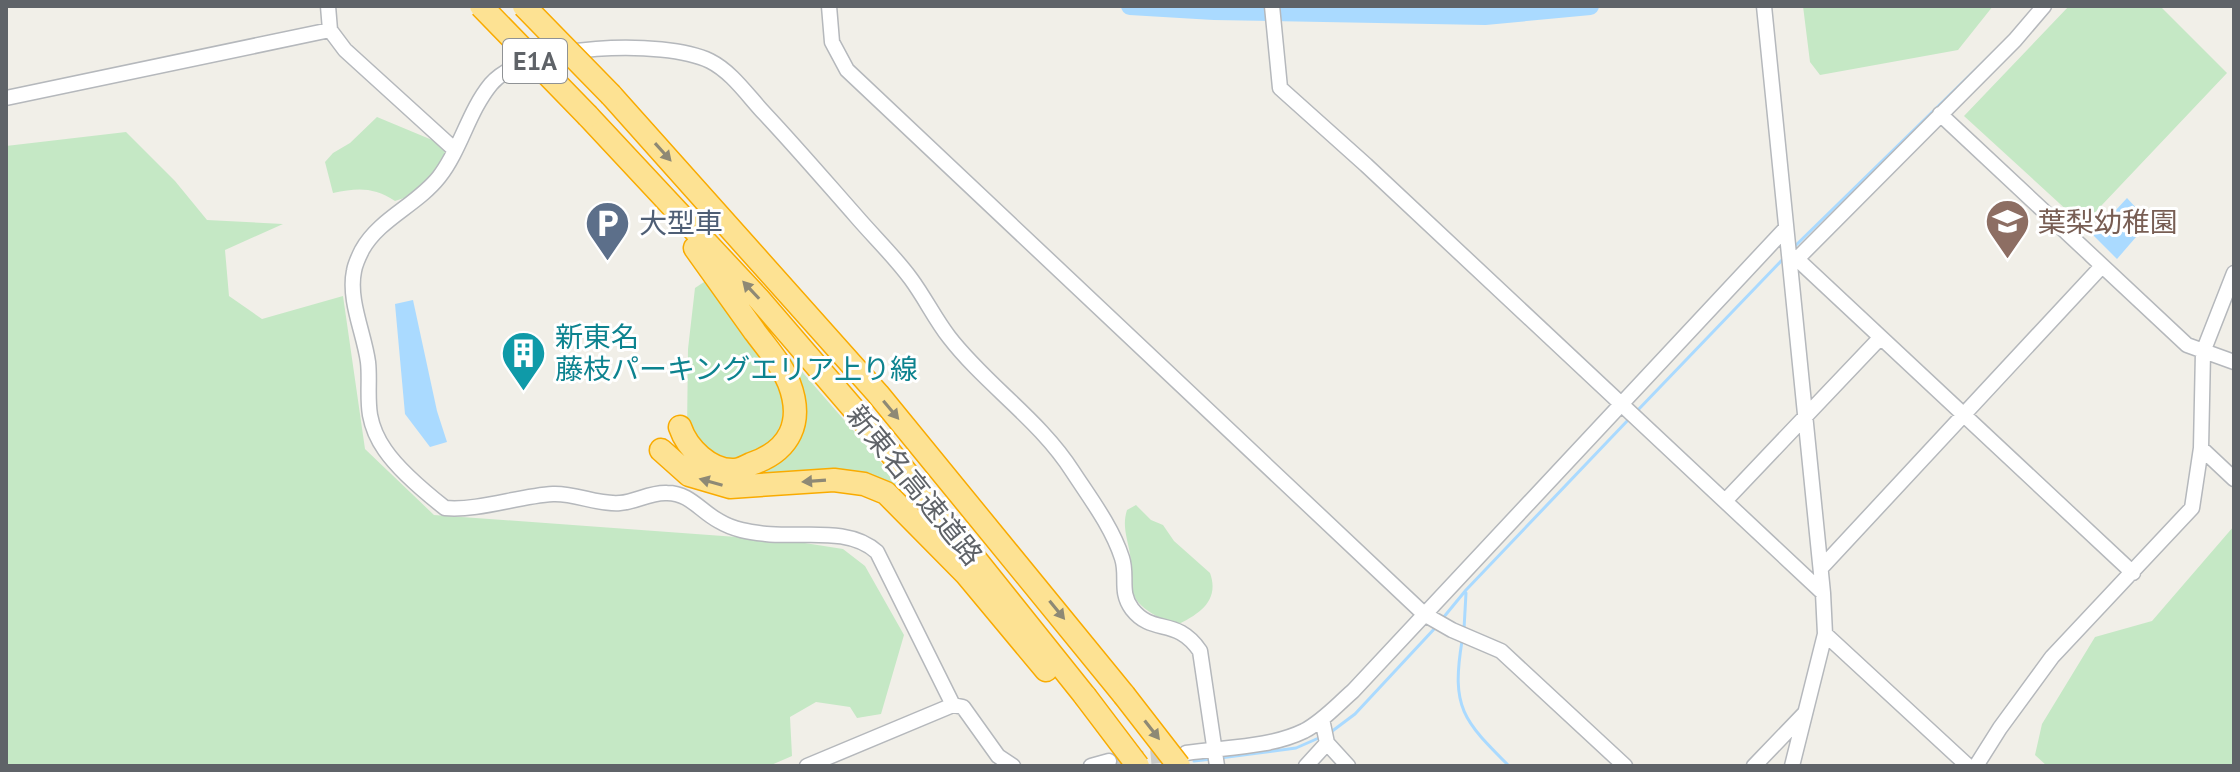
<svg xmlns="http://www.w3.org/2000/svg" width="2240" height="772" viewBox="0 0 2240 772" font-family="'PT Sans','Noto Sans JP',sans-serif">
<rect width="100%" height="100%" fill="#f1efe8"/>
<!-- green -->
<path fill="#c5e8c5" d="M1803,6H1993L1958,50L1820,75L1810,62Z
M2069,6H2160L2227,73L2083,225L1964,116Z
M377,117L437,142L447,155L419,193L395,201C373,187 358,188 333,193L325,162L333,153L350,143Z
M126,132L175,181L207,220L283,224L225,250L229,296L262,319L343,296L365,449L434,515L792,541L843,549L865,566L904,635L881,714L857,718L850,707L816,702L790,717L792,756L769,766H6V146Z
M707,280L760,352L784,396L782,420L773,443L735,463L711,455L687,431L688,349L695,288Z
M785,352L904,489L899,493L749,478L788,456L800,433L782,354Z
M1136,505L1151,520L1163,525L1174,541L1210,573C1220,601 1199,614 1177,625C1152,615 1127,604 1130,573C1130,565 1131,561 1130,554C1127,537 1122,526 1127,510Z
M2234,526V766H2047L2035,755L2042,724L2095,637L2152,621Z"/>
<!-- water -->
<path fill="#aadaff" d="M2127,198L2149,222L2117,259L2093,235Z
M413,300L437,411L447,442L430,447L405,414L395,304Z"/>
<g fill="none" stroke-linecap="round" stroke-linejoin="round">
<!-- stream -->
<path stroke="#aadaff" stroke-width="3" d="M1792,249L2007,39
M1637,411L1784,258
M1443,618L1466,590L1629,419
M1464,629L1466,593
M1462,641C1451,708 1463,720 1509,766
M1331,732L1355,714L1436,627
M1220,758L1296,748L1321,737
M1194,761L1212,759"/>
<!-- river -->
<path stroke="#aadaff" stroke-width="18" d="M1130,6L1214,11L1485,16L1590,6"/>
<!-- minor-tunnel -->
<path stroke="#ccccc8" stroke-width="14" stroke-dasharray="14 7" stroke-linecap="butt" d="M1109,761L1174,755"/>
<defs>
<path id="minor" d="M328,6L330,30L345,50L455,150
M829,6L832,42L847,70L1424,614L1452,630L1501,651L1625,766
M1272,6L1280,88L1366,165L1823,593
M1764,6L1823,593L1825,634L1792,766
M6,98L330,30
M1940,114L2187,345L2234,362
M1791,259H1797L2015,40L2044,6
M1797,259L2133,573
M2201,448L2234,479
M1725,501L1880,338
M1822,567L2102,266
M1825,634L1968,766
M953,705L877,552C849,526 801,538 766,534C749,532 734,530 719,521C700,511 690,493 667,493C650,492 636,502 620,503C597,505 576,493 553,494C518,496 479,511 445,508C426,493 398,469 385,450C378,440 372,426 370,415C367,397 370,379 368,362C364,333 348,300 354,271C355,265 359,256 362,250C379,219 417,205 439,177C461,149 468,112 491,84C526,43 664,39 710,61C732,72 748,96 765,114C796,147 826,182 856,216C874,237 895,257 911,279C925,298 935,319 949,337C986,385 1040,420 1073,472C1090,498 1112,527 1122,558C1128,576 1119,592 1132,609C1153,636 1176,616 1200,651L1217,766
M1322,719L1327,743L1348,766
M1186,753C1224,747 1269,748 1304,731C1323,721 1338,704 1353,691L1785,229
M807,766L953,705L963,707L998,756L1013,766
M1091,766L1109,761
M1306,766L1327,743
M1754,766L1804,714
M1976,766L2000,728L2052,657L2192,508L2201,448L2203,352L2234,273"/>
<path id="highway" d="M611,95L878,394L1124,695
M588,116L758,298L881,441L1085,696
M680,427C687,448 710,471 734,470C739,470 747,466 751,464C790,451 804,422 789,383C782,365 767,348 755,332C735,304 715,276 695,248
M661,450L689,475L730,487L834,480L864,484L886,493L966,574L1046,670"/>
</defs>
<!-- minor casing -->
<use href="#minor" stroke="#b5b8bc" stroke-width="17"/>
<!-- highway casing -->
<use href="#highway" stroke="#f9ab00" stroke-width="25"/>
<!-- minor -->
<use href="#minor" stroke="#fff" stroke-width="14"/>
<!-- highway -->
<use href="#highway" stroke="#fde293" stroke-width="22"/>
<defs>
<path id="highway-bridge" d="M481,6L588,116
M524,6L611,95
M1124,695L1179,766
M1085,696L1138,766"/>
</defs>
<!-- highway-bridge casing -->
<use href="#highway-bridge" stroke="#f9ab00" stroke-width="25" stroke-linecap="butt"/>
<!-- highway-bridge -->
<use href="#highway-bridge" stroke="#fde293" stroke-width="22"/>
</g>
<!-- one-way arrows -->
<defs><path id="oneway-solid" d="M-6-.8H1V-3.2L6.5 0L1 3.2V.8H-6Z" transform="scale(2)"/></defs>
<g fill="#8e8975">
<use href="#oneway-solid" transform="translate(663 152) rotate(48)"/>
<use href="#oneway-solid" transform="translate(751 290) rotate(-133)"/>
<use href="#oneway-solid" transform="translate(891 410) rotate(50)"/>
<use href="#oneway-solid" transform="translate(814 481) rotate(176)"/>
<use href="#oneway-solid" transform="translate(711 482) rotate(-164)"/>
<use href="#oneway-solid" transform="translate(1057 610) rotate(51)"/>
<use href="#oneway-solid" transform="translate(1152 730) rotate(52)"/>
</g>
<!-- icons -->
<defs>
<symbol id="school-pin" viewBox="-11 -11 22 30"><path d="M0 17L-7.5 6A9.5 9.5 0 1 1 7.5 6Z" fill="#8d6e63" stroke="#fff"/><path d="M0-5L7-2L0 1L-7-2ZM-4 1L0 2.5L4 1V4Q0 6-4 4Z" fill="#fff"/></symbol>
<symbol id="parking-pin" viewBox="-11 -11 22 30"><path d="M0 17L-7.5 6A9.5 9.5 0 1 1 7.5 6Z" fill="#5c6f8a" stroke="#fff"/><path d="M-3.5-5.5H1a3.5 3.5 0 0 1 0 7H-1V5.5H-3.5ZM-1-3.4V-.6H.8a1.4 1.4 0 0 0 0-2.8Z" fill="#fff"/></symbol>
<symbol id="building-pin" viewBox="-11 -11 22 30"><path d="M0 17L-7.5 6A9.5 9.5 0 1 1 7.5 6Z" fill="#0f9aa8" stroke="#fff"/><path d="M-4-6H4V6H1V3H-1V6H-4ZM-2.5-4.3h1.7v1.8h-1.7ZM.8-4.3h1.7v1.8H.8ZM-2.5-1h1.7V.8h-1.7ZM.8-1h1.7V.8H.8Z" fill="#fff"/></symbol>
</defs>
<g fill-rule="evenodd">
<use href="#school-pin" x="1982" y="196" width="51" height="69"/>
<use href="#parking-pin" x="582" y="198" width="51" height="69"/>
<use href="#building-pin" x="498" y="328" width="51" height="69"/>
</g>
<g text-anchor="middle" stroke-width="6" stroke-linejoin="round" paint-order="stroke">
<!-- shield labels -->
<rect fill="#fff" stroke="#8f9295" stroke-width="2" x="503" y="39" width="64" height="44" rx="6"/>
<g font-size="26" font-weight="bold" fill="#5f6368">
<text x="535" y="70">E1A</text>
</g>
<!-- education labels -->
<g font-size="28" fill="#785e54" stroke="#fff" text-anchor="start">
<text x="2038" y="232">葉梨幼稚園</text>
</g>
<!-- service labels -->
<g font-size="28" fill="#4e5e75" stroke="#fff" text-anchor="start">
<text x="639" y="233">大型車</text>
</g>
<!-- culture labels -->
<g font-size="28" fill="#0d838f" stroke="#fff" text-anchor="start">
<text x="555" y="347">新東名<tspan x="555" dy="32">藤枝パーキングエリア上り線</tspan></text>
</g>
<!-- street labels -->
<g font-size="28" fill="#5f6368" stroke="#fff">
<text transform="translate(915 485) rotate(51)" y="10">新東名高速道路</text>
</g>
</g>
<!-- border -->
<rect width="2240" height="772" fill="none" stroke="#5f6368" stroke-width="16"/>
</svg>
